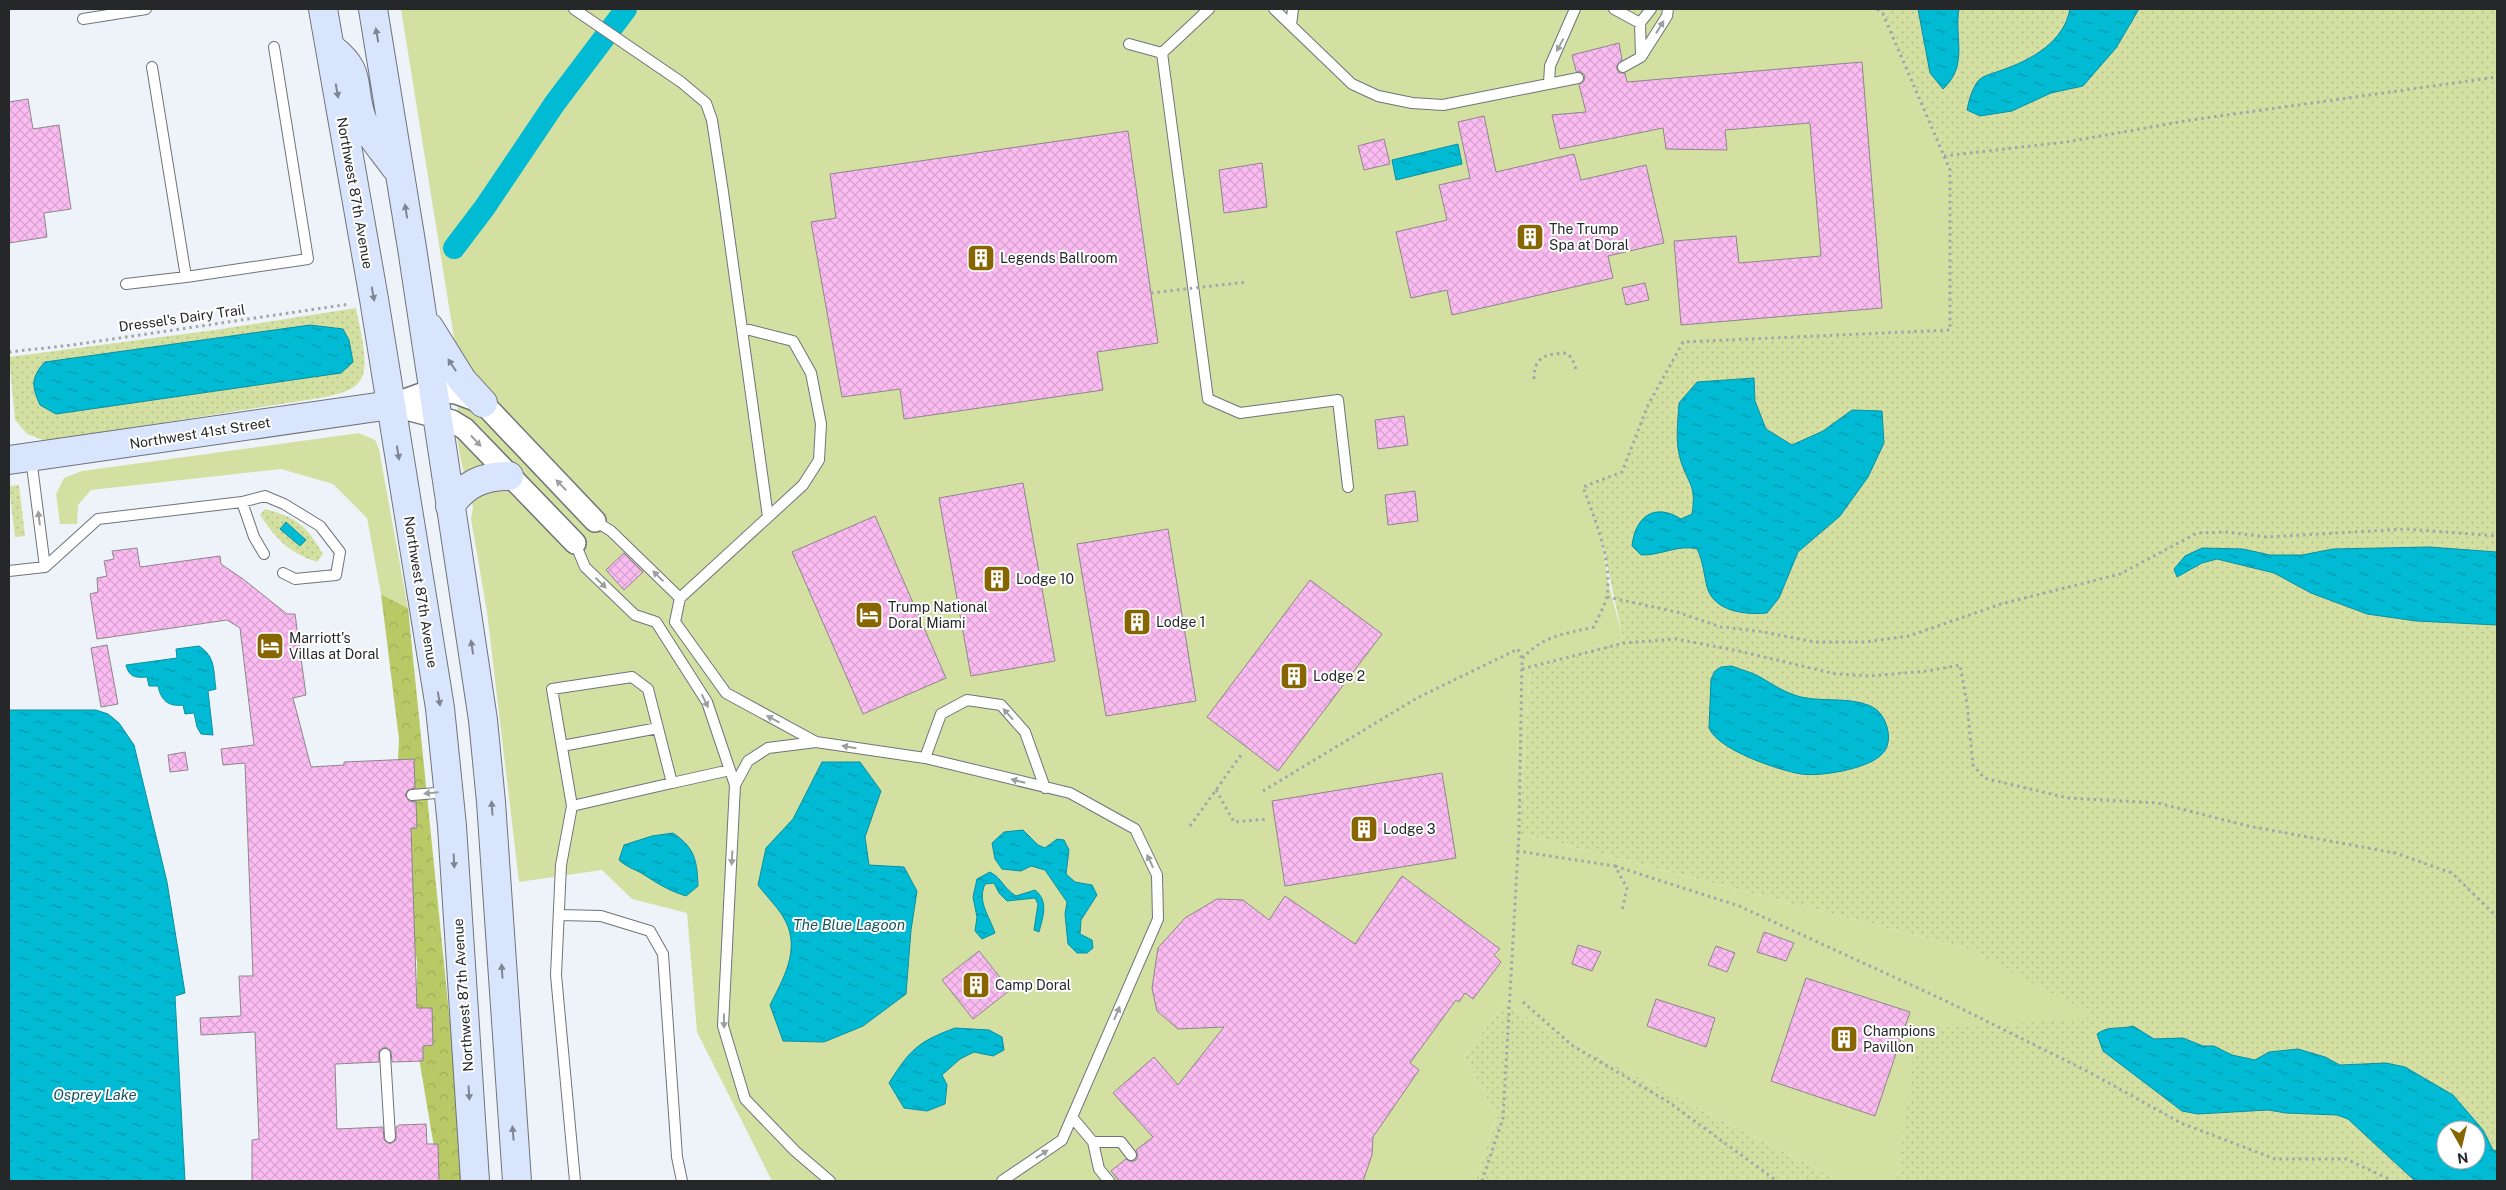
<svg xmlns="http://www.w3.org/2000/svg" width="2506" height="1190" viewBox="0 0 2506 1190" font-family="'Public Sans',sans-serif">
<defs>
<pattern id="grass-dots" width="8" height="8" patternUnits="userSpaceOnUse" patternTransform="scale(1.25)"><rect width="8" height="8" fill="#d4e0a2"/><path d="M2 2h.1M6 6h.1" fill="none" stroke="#b6c08c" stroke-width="1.8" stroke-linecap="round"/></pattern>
<pattern id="forest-crowns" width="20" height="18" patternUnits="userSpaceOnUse" patternTransform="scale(1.25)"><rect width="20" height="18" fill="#b9c966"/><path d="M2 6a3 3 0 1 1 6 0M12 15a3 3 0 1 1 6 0" fill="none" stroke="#9fad58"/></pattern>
<pattern id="water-ripples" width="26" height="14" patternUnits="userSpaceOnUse" patternTransform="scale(1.25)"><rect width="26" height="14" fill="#01bbd4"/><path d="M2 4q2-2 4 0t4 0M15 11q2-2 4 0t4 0" fill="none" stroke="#0398ac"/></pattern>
<pattern id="building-cross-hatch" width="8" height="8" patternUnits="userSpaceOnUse" patternTransform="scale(1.25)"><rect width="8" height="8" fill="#fcbcf2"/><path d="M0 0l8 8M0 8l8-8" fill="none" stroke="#d8a2d0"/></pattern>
</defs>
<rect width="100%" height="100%" fill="#eef3f9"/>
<!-- grass -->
<path fill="url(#grass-dots)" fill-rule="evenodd" d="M1877,9H2497V1181H1900L1897,1178L1916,1027L1968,949L1519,833L1530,669L1623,639L1602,541L1583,487L1648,405L1683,342L1950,330V170L1883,14ZM2446,1130H2476V1160H2446Z
M356,308C359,326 371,366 360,381C353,391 337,394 326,397L46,441L27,434L15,420L9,357L215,330Z
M19,485L25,536L15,537L9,486Z
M265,509C296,517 307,526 323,554L317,562C288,552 277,540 260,515Z
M1505,1003L1552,1032L1840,1181H1475L1497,1117L1464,1056Z"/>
<!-- forest -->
<path fill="url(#forest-crowns)" d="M381,594L408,608L466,1181H441L435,1176V1153L417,1046V961L394,844L399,739Z"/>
<!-- green -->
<path fill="#d4e0a2" d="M401,9H1877L1883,14L1950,170V330L1683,343L1648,405L1622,472L1584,487L1602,541L1608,581L1623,639L1530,669L1519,833L1968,949L2097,1017L1981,1026L1917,1028L1897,1178L1900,1181H1840L1552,1032L1505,1003L1464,1056L1497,1117L1475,1181H772L697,1032L687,913L632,899L602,870L519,882L487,612L471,519L473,508C466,478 450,433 459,403L455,344Z
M359,433L375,440L379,449L408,608L381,594L367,518L333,484L281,469L91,490L78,505L77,524H60L56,494L64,478L82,471Z"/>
<!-- water -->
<path fill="url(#water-ripples)" stroke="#0c8fa1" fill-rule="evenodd" d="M1918,9H1959C1954,38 1969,65 1943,89L1930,73Z
M2070,9H2139L2116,48L2083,86L2051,93L2012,111L1980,116L1967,110C1969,100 1972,89 1978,81C1983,75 1995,73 2002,70C2031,60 2064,42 2070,9Z
M1458,144L1462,164L1396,180L1392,160Z
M310,325L343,329L349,340L353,362L341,373L56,414L40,405C32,387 30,378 45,362Z
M1754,378L1755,401L1766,429L1792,445L1823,431L1852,410L1882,411L1884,443L1868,477L1840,516L1798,552L1779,598L1767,613C1746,615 1714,612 1707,587C1704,574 1703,561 1697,549C1679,544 1659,556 1641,555L1632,546C1635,517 1654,502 1681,519L1692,514C1697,483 1687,484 1680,458C1675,441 1678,420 1679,403L1697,382Z
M286,522L306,540L300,546L280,529Z
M2429,547L2497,552V625L2416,621L2367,614L2311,593L2274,573L2217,559L2202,563L2177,577L2174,569L2185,556L2202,548L2243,549L2270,555H2302L2333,549Z
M199,646C216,657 213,670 216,689L208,691L213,735L201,734L197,727L194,713L185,714L183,705C168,707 161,700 158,686H149L147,677C135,678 129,677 126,665L177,658L176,649Z
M1732,666C1741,670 1752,672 1760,677C1774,685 1785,693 1801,697C1823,702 1847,697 1868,705C1879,709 1884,717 1887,727C1890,737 1889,748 1881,755C1867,769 1820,777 1801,774C1778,770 1718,750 1709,728L1711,679L1715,671L1721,667Z
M9,710H96L108,714L119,723L134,745L167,882L185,993L175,996L185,1181H9Z
M822,762H860L881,791L865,837L869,865L904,867L917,891L911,930L906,994L863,1026L824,1042L783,1041L770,1005C783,979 800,951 786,922C780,909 766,896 758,885L766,848L793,819Z
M1023,830L1038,845L1045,848L1057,839L1064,840L1069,850L1066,874L1075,882L1092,885L1097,895L1081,920L1080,934L1092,940L1093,948L1087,953H1077L1068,944L1065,914L1067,902L1045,870L1031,866L1021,871L1002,869L995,859L992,843L1004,832Z
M673,833C695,848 697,860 698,886L686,896C670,891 660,885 646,876C636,869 629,869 619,860L624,845L652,836Z
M990,872C1003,879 1002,887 1016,896L1035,890C1049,901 1043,917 1039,932L1034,930L1038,904L1035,898L1007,901L999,893L994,883L985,884C977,902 989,915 995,933L982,939L975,931L977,917L973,897L977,879Z
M2133,1026L2154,1039L2183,1038L2203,1046H2214L2232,1055L2255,1060L2269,1052L2298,1049L2325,1057L2340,1065L2386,1063L2405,1067L2453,1095L2483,1130L2493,1150L2497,1151V1181H2415L2348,1119L2337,1115L2286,1113L2268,1110L2198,1114L2182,1111L2103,1051L2097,1034C2109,1025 2119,1030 2133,1026ZM2446,1130H2476V1160H2446Z
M955,1028L989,1030L1002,1037L1004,1050L993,1056L974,1052L960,1059L942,1075L947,1085L945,1104L927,1111L904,1108L889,1083C910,1050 917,1042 955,1028Z"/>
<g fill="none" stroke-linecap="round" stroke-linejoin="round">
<!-- canal -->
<path stroke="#01bbd4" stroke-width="22" d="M454,248L485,207L555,103L626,9"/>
</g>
<!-- building -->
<path fill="url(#building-cross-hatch)" stroke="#8c878b" d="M1619,43L1622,60L1616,67L1619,73H1625L1627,82L1862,62L1882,308L1681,325L1674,241L1736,236L1739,263L1821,256L1810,123L1725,130L1727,150L1666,149L1663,128L1560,149L1552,115L1586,112L1579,85L1584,81L1585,76L1581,72L1576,71L1572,55Z
M28,99L33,129L59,125L71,209L44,213L47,237L9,243V102Z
M1484,116L1496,172L1574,154L1581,180L1646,165L1664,243L1608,256L1613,278L1452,315L1447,290L1411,298L1396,232L1447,220L1439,185L1470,178L1458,122Z
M1128,131L1158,343L1097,352L1103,390L904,419L900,389L842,397L811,222L836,218L830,174Z
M1384,139L1390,164L1364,170L1358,146Z
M1262,163L1267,207L1224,213L1219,170Z
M1645,283L1649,300L1626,305L1622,288Z
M1404,416L1408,445L1378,449L1375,420Z
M1023,483L1055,661L971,676L939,498Z
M1415,491L1418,521L1388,525L1385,495Z
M875,516L946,678L863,714L792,552Z
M1168,529L1196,701L1106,716L1077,544Z
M137,548L140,567L220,556L221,564L243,579L287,614H295L306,695L293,698L311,767L344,765V762L414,759L415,788L408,790L405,795L409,801L416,802L417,828H411L417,1008H432L433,1045L423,1046V1061L392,1062L391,1051L385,1047L379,1051V1062L335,1064L337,1129L383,1127L384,1140L390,1144L396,1140V1127L399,1125L426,1124L427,1144H438L439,1181H252V1140L259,1139L255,1032L201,1035L200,1018L241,1016L239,976H253L245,763L223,765L221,749L254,745L240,628L227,620L97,639L90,594L98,592L97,578L107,576L104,561L114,559L112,551Z
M624,553L643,572L624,590L606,570Z
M1310,580L1382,634L1278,771L1207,717Z
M107,645L118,704L101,707L91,648Z
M185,752L188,770L170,772L168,755Z
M1442,773L1456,858L1285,886L1272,801Z
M1402,876L1500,949L1494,955L1501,962L1473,999L1465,993L1459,1002L1456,1000L1410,1063L1419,1070L1373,1137L1372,1155L1363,1181H1119L1111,1171L1126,1159L1131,1162L1136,1160L1138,1155L1136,1150L1153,1137L1113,1093L1154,1057L1178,1085L1224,1027L1178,1029L1157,1011L1152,988L1158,948L1185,918L1217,899L1243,900L1269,920L1285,896L1355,944Z
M1764,932L1794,943L1786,961L1757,952Z
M1578,945L1601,952L1592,971L1572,964Z
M1716,946L1735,953L1727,972L1708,965Z
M979,951L1010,990L973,1019L942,980Z
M1806,978L1910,1012L1875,1116L1771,1081Z
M1656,999L1715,1018L1706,1047L1647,1026Z"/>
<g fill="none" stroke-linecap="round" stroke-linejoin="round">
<defs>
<path id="lane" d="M574,9L681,82L706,103L712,120L723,192L768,517
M1274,9L1352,84L1378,96L1412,103L1443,105L1578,78
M1614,9L1640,23L1641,56
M83,19L146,9
M1640,23L1651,9
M1291,25L1293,9
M1129,44L1162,53L1208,399L1240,413L1338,400L1348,487
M1162,53L1209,9
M152,67L186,277L308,259L274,47
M1623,67L1641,57L1667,16L1668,9
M1549,83L1550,66L1575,9
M126,284L186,277
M31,458L45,567
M242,502L265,496L284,504L320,526L340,552L336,575L295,579L283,573
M595,521L611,531L680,598L675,622L726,693L816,742
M575,543L585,567L635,615L656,622L707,702L735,785L723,1026L745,1099L795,1151L830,1181
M9,571L45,567L98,519L242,502L254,537L264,554
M680,598L803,485L819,460L821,424L811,373L793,341L742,328
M562,746L658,728
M925,758L941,714L967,700L1001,705L1025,732L1045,788
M672,783L572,806L552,689L632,677L648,689L672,783L730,770
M735,785L748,761L768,748L816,742L925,758L1070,793L1135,829L1157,875L1158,919L1062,1140L1002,1181
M412,795L448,792
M572,806L561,865L556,975L575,1181
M560,915L601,916L650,931L663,954L677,1157L682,1181
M385,1054L390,1137
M1072,1117L1093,1142L1099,1169L1109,1181
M1093,1142H1121L1131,1155"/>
<path id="street" d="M391,405L432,390L456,393L483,403L595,521
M391,405L452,421L465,429L575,543"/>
<path id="secondary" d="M323,9L374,299L440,708L452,826L475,1181
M373,9L412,248L483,720L491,802L517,1181
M331,48C364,73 350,87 362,119C368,134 386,154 395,167
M429,327L462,380L483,403
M9,460L391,405
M450,506C465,484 483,476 509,476"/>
</defs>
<!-- lane casing -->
<use href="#lane" stroke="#6f7479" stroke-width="12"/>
<!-- street casing -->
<use href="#street" stroke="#6f7479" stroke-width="24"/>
<!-- secondary casing -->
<use href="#secondary" stroke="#6f7479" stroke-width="30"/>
<!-- path -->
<path stroke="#a2a6aa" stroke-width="3" stroke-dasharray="2.5 4" stroke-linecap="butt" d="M1944,156L2066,142L2191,120L2497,77
M9,352L72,345L350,304
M1534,379C1534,356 1546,354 1566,353L1572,358L1576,369
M1607,597L1677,612L1721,627L1758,631L1815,642H1865L1909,636L2001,604L2120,574L2197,533L2226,532L2267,537L2405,529L2497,536
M1522,669L1624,643L1676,639L1739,651L1836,674L1870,676L1928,671L1960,665L1967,704L1973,765L1984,778L2068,798L2158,803L2248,826L2395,853L2452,873L2497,917
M1216,790L1234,822L1268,819
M1263,791L1417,698L1518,649L1522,659
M1190,826L1241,755
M1517,851L1615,866L1627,888L1622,911
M1615,866L1739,906L1944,1000L2089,1072L2181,1123L2275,1159H2346L2387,1178L2390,1181
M1523,1002L1573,1046L1667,1101L1777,1181
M1482,1181L1503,1118L1519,833L1522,659C1543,635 1565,634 1594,627C1598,617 1605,606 1607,595C1612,559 1595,520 1583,487L1622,472L1648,405L1683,342L1950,330V170L1883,14L1877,9"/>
<!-- lane -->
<use href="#lane" stroke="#fff" stroke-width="10"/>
<!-- street -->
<use href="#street" stroke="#fff" stroke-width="21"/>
<!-- secondary -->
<use href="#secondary" stroke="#d9e4fd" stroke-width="28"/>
<!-- path-bridge -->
<path stroke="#a2a6aa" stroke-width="3" stroke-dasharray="2.5 4" stroke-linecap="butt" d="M1151,293L1247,282"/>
</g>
<!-- one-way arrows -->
<defs><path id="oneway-solid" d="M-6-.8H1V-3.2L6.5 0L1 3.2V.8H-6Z" transform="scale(1.25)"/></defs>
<g fill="#9d9e9f">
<use href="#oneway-solid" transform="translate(1660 27) rotate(-58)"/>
<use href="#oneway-solid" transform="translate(1560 45) rotate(118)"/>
<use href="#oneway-solid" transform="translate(476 441) rotate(47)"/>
<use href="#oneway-solid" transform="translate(561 485) rotate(-134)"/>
<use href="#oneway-solid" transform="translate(39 518) rotate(-97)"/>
<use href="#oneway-solid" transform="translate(658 576) rotate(-136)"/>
<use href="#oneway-solid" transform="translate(601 583) rotate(44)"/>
<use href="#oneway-solid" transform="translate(705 701) rotate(64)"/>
<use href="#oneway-solid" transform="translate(1008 714) rotate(-132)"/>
<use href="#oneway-solid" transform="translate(773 719) rotate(-152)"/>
<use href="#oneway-solid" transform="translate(849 747) rotate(-170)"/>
<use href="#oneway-solid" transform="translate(1018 781) rotate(-166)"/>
<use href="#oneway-solid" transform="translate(431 793) rotate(175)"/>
<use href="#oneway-solid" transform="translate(732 858) rotate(93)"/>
<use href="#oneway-solid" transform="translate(1150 861) rotate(-115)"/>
<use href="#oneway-solid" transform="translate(1117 1013) rotate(-67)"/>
<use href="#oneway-solid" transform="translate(724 1021) rotate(89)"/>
<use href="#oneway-solid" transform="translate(1042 1154) rotate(-34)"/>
</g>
<g fill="#7f8693">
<use href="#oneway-solid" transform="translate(377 35) rotate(-100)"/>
<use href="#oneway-solid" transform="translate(337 91) rotate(80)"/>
<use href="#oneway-solid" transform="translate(406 211) rotate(-99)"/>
<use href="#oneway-solid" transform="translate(373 294) rotate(80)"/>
<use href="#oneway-solid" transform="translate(452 365) rotate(-123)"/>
<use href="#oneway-solid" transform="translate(398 453) rotate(81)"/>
<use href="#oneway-solid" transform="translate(472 647) rotate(-99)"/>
<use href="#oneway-solid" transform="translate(439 699) rotate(81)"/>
<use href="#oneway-solid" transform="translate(492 808) rotate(-94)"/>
<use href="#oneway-solid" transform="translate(454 861) rotate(87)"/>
<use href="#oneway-solid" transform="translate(502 971) rotate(-94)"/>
<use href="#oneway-solid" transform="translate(469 1093) rotate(86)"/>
<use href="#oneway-solid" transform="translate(513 1133) rotate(-95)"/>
</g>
<!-- icons -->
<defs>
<symbol id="building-square" viewBox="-11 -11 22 22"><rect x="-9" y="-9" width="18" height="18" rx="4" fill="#876500" stroke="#fff"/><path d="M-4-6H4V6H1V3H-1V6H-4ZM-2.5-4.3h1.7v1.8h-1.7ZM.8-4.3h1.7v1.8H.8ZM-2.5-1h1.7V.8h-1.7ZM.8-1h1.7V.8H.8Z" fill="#fff"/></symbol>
<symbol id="hotel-square" viewBox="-11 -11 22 22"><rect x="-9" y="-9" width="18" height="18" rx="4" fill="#876500" stroke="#fff"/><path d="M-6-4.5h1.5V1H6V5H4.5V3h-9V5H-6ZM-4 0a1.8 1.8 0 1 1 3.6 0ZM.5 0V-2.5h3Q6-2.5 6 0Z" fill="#fff"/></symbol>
</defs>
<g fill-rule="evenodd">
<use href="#building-square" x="1514" y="221" width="32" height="32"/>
<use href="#building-square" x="965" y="242" width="32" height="32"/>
<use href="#building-square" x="981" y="563" width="32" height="32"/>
<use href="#hotel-square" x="853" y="599" width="32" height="32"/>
<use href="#building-square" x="1121" y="606" width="32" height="32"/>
<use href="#hotel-square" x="254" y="630" width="32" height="32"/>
<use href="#building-square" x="1278" y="660" width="32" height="32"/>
<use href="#building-square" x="1348" y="813" width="32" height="32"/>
<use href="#building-square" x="960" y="969" width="32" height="32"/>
<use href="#building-square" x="1828" y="1023" width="32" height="32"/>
</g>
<g text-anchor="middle" stroke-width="4" stroke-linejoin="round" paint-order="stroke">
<!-- street labels -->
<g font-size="14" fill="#252729" stroke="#fff">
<text transform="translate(355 193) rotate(80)" y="5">Northwest 87th Avenue</text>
<text transform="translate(182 318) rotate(-8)" y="5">Dressel's Dairy Trail</text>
<text transform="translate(200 433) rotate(-9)" y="5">Northwest 41st Street</text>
<text transform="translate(421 592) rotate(81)" y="5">Northwest 87th Avenue</text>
<text transform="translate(463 995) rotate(-94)" y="5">Northwest 87th Avenue</text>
</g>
<!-- poi labels -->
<g font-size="14" fill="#252729" stroke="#fff" text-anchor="start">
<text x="1549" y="234">The Trump<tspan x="1549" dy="16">Spa at Doral</tspan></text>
<text x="1000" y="263">Legends Ballroom</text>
<text x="1016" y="584">Lodge 10</text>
<text x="888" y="612">Trump National<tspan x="888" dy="16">Doral Miami</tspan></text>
<text x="1156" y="627">Lodge 1</text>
<text x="289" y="643">Marriott's<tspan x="289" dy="16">Villas at Doral</tspan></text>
<text x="1313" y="681">Lodge 2</text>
<text x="1383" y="834">Lodge 3</text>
<text x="995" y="990">Camp Doral</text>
<text x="1863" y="1036">Champions<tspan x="1863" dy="16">Pavillon</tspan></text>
</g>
<!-- water labels -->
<g font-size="15" font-style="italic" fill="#18555f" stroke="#fff">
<text x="849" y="930">The Blue Lagoon</text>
<text x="95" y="1100">Osprey Lake</text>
</g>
</g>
<!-- border -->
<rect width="2506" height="1190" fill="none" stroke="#252729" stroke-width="20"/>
<!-- north arrow -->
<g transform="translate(2461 1145) rotate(172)"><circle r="24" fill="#ffffff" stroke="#a8a9a9"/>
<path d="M0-4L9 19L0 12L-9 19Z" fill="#876500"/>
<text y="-8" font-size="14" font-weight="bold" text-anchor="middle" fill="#252729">N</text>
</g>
</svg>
